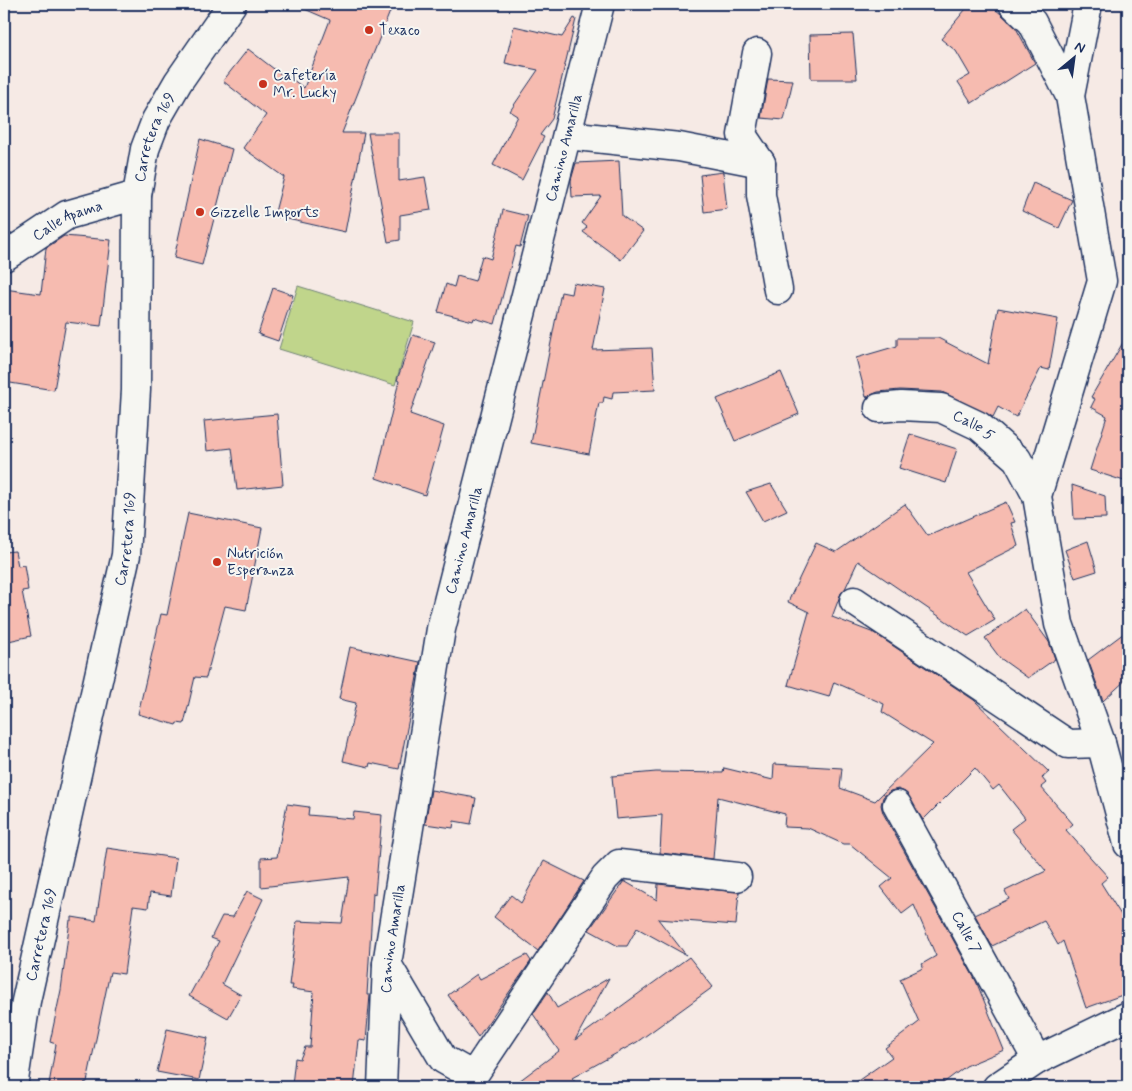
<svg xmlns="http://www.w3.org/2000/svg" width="1132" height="1091" viewBox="0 0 1132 1091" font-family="Mynerve,sans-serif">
<rect width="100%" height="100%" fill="#f6eae5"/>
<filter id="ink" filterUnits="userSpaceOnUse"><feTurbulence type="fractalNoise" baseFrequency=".02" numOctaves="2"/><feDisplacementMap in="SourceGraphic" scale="10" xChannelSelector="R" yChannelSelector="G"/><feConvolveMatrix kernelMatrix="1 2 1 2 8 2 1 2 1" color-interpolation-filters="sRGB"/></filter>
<g filter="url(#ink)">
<!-- green -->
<path fill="#c0d58b" stroke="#6e8274" d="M298,286L414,322L395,385L279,349Z"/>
<!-- building -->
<path fill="#f6bbb0" stroke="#1b2f5e" d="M293,4H393L342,133H364L345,232L274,216L284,177L243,148L266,115L223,81L248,49L287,79L289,77L304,88L330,20Z
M970,4H989L1001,14L1016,28L1035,63L972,103L958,82L970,75L956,51L941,39Z
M574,18L576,19L552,119L540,135L544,137L522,180L493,165L518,116L510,111L538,70L505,63L514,26L562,37Z
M853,34L857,79H811L810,35Z
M768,79L793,80L784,120L761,118Z
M368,133H399V181L425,177L431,210L400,215V240L388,242Z
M200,139L232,149L202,265L174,258Z
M619,161L622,216L643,231L621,260L583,232L587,227L582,223L601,196L572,197L571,180L576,163Z
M723,172L727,209L704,212L700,175Z
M1033,183L1072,200L1059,228L1022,211Z
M503,210L528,216L520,247L516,246L495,324L474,318L473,321L438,312L446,284L454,287L457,276L475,281L482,256L491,259Z
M64,236L111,240L101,326L66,322L54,390L4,382V289L41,294L46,248Z
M573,283L605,289L593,350L652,348L655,390L613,392L612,399L604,397L603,403H599L589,454L531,443L561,292L571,294Z
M273,288L293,295L278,341L258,334Z
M998,308L1058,319L1049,370L1041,368L1016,417L998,407L993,417L942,392L900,390L878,392L866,397L856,358L897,346V338H938L988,364Z
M1128,334V468L1124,481L1090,470L1107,416L1091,407L1095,399L1091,397Z
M413,335L435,342L410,414L444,426L425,495L376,478L399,381L397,380Z
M781,372L799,414L735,441L717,399Z
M277,414L283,485L237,490L232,448L207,451L204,421Z
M910,434L957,449L946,483L899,468Z
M771,484L787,510L763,521L746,492Z
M1072,485L1105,496L1106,518L1074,519Z
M1006,502L1015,522L1011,523L1018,546L966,572L995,620L968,636L858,561L845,589L841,593L832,617L874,633L974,700L1049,772L1042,778L1046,783L1041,787L1073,824L1066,830L1108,877L1101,883L1128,926L1121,931L1128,952V993L1086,1008L1063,941L1058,945L1044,921L992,946L975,915L1009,899L1005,891L1046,871L1011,829L1025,818L999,785L993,790L975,768L923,820L905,792L898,789L890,791L883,797L881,805L883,813L976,981L1004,1050L966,1066L938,1087H849L892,1057L885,1048L919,1022L900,979L921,969L923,966L922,964L936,956L914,905L902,914L881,887L892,878L850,844H843L808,828L784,827L785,814L718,797L713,859L660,853L662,815L616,819L612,776L656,772L723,773L724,768L773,780L774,764L842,768L840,788L875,801L933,744L882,712L884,704L834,682L829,697L788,685L809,612L788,602L816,543L836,552L905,504L928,536Z
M188,513L262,528L246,610L225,606L206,678L195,677L184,724L177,723L176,725L138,714L161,614L167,615Z
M1088,541L1097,571L1075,578L1065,550Z
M15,551L18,566L24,565L28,590L22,591L31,636L4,642V552Z
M1025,609L1049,642L1055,659L1028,678L1000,658L985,638Z
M1128,630V678L1103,701L1088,660Z
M350,647L420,662L399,769L370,763L369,767L343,761L356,703L339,699Z
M431,790L476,798L471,824L454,821L453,828L425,824Z
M287,804L309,807L308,815L353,819L354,812L382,815L375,894L373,893L367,995H370L366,1041L359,1040L354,1087L292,1085L295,1058L300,1059L305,1047H310L314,992L292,989L293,985H289L297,921L342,923L349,877L261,887V858L277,857Z
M107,848L176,858L171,896L150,893L148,908L133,906L124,974L110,972L87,1082H85L84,1087H62L49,1084L56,1044L50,1042L61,990L70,920H72V917L96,921Z
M544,861L584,881L538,951L494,917L511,895L521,903Z
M624,881L657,900L658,884L739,892L736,925L658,919L686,955L637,928L627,946H618L589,930Z
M247,891L263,899L222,984L241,995L228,1018L189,996L219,941L211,938L222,916L233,917Z
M527,955L531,961L478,1037L448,995L477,974L480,979Z
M689,957L713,987L637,1042L572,1078L579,1087H511L559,1051L533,1014L548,992L557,1008L609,978L575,1040Z
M167,1029L208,1038L199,1080L157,1072Z"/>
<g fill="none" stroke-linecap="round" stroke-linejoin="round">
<defs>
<g id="street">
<path d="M1013,4L1032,22L1070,96"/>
<path d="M1088,4L1070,96L1102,281L1037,496L1059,624L1101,743L1128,844"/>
<path d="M757,53L742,135L761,163V195L778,290"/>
<path d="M567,135L679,147L761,163"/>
<path id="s1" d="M4,257L67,215L137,195"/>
<path id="s2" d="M879,408L901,406L941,408L979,426L1017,459L1037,496"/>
<path d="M854,601L1068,744L1101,743"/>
<path id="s3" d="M897,805L1037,1060"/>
<path d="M387,964L443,1059L473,1076L605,878L619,864L737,877"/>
<path id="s4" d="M382,1087L387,964L441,629L600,4"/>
<path d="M997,1087L1037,1060L1128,1016"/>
</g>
<g id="secondary">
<path id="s5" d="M13,1087L26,1001L126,555L136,390L137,195L145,149L156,120L178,82L232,4"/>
</g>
</defs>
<!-- street casing -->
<use href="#street" stroke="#1b2f5e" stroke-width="31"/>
<!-- secondary casing -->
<use href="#secondary" stroke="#1b2f5e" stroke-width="31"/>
<!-- street -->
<use href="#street" stroke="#f6f6f2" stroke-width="28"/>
<!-- secondary -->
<use href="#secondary" stroke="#f6f6f2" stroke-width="28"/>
</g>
</g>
<!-- markers -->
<g fill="#c8321e" stroke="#f6f6f2" stroke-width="2">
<circle cx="369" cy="30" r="5"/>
<circle cx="263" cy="84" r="5"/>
<circle cx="200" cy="212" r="5"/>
<circle cx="217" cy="562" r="5"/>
</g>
<g text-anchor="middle" stroke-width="4" stroke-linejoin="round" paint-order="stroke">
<!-- poi labels -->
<g font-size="15" fill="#1b2f5e" stroke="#f6f6f2" text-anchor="start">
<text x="379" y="35">Texaco</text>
<text x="273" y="80">Cafetería<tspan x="273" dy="17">Mr. Lucky</tspan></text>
<text x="210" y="217">Gizzelle Imports</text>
<text x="227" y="558">Nutrición<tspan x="227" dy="17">Esperanza</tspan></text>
</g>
<!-- street labels -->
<g font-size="15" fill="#1b2f5e" stroke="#f6f6f2">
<text dy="5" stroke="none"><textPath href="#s5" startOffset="965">Carretera 169</textPath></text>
<text dy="5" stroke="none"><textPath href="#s4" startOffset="959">Camino Amarilla</textPath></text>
<text dy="5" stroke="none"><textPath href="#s1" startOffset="74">Calle Apama</textPath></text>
<text dy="5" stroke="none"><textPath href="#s2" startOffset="99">Calle 5</textPath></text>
<text dy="5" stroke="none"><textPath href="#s5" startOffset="560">Carretera 169</textPath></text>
<text dy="5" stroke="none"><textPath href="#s4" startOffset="554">Camino Amarilla</textPath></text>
<text dy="5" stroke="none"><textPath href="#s3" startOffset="145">Calle 7</textPath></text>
<text dy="5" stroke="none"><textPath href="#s5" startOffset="155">Carretera 169</textPath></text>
<text dy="5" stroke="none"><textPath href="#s4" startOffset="149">Camino Amarilla</textPath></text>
</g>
</g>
<!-- margin -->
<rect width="1132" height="1091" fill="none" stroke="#f6f6f2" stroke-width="20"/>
<rect x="10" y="10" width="1112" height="1071" fill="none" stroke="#1b2f5e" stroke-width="2" filter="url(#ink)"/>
<!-- north arrow -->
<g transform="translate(1074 58) rotate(29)" stroke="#f6f6f2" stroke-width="4" paint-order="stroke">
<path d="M0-4L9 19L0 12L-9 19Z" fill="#1b2f5e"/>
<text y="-8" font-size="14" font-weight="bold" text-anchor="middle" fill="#1b2f5e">N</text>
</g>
</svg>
